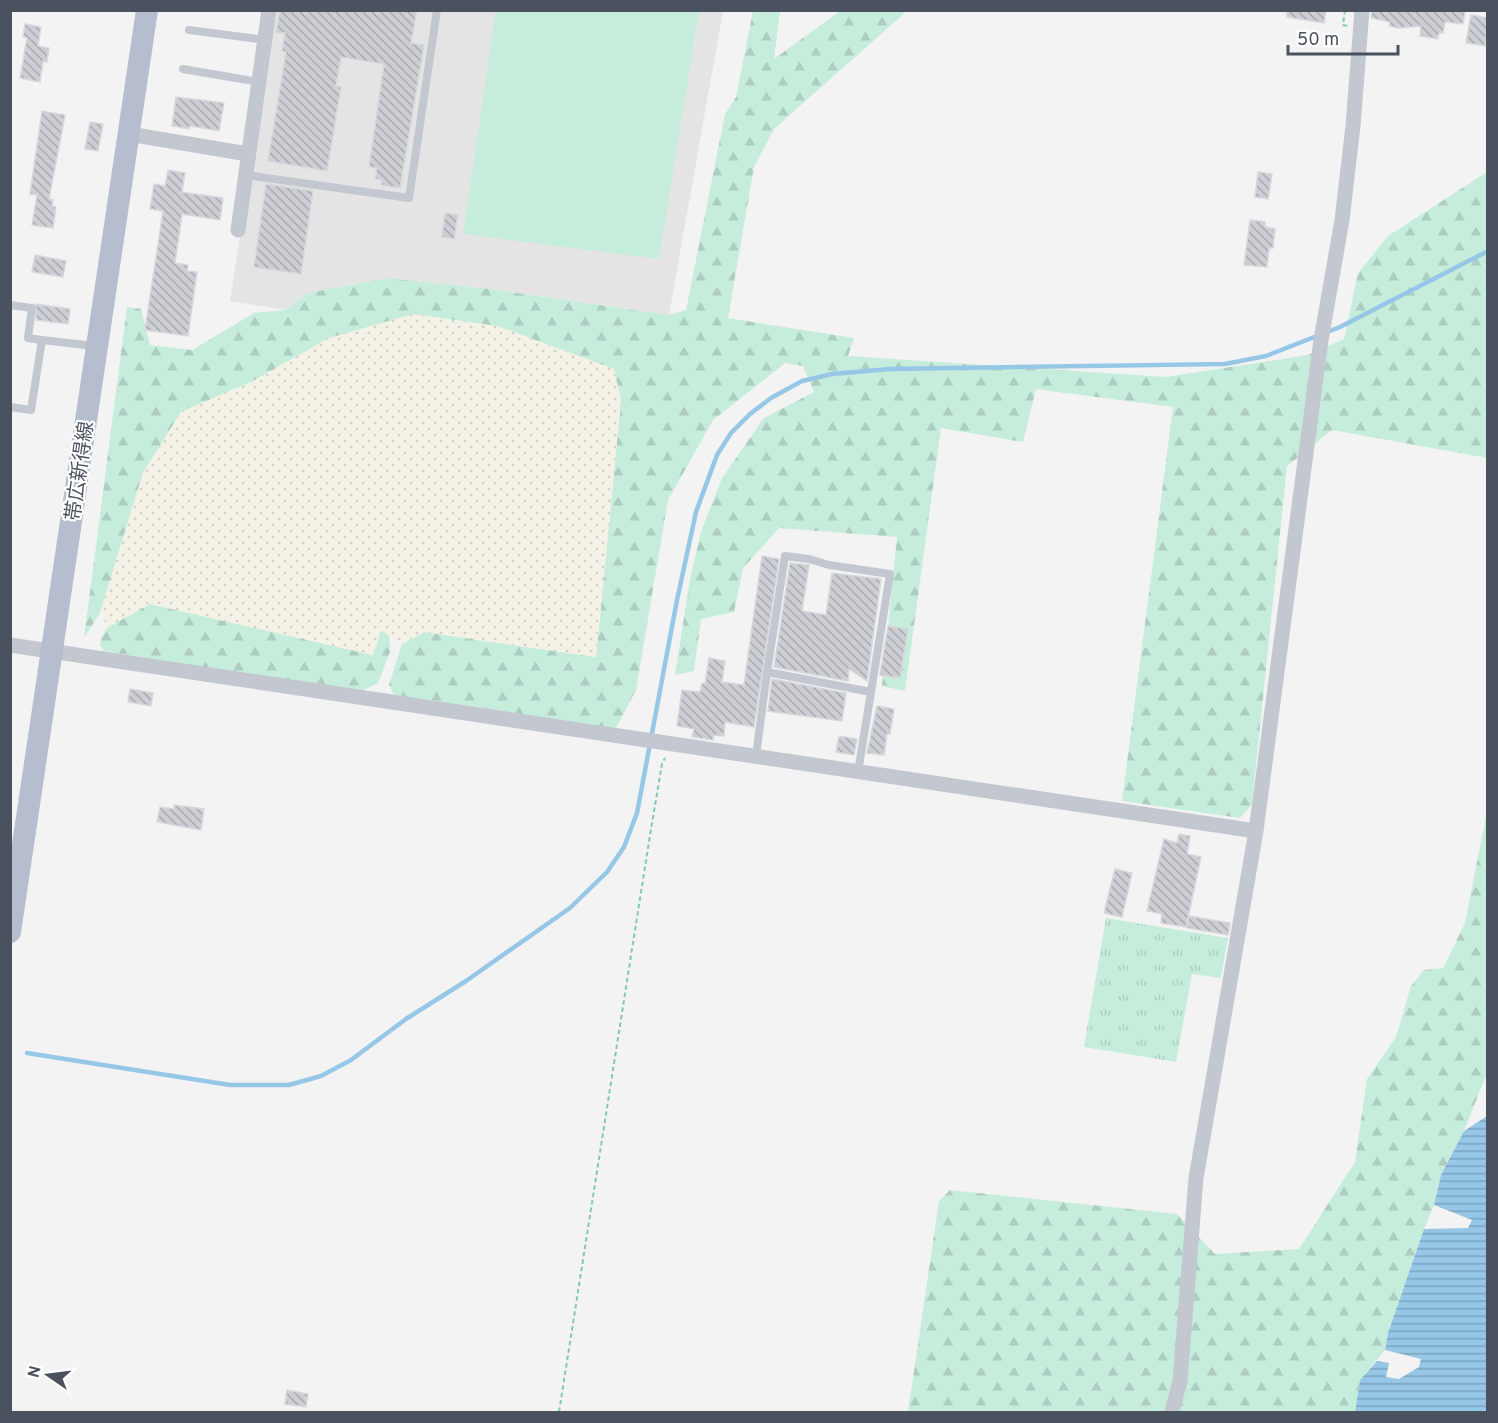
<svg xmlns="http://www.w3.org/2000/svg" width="1498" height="1423" viewBox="0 0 1498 1423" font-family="Overpass,'Noto Sans JP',sans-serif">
<defs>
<pattern id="grass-tufts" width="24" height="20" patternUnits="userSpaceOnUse" patternTransform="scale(1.5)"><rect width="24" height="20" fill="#c6eddc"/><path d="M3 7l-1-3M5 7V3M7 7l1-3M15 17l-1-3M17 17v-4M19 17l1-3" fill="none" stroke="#accdbf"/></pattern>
<pattern id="forest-firs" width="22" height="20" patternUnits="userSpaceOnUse" patternTransform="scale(1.5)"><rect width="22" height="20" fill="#c6eddc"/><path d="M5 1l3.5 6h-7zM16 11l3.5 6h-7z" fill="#accdbf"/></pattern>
<pattern id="sand-dots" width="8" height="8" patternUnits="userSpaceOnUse" patternTransform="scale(1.5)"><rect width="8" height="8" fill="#f4f2e6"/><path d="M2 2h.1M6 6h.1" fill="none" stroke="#d3d1c8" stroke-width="1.8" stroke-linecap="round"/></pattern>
<pattern id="water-rules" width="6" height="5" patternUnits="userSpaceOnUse" patternTransform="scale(1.5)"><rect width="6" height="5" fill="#97c7e7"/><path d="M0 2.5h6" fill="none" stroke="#7da4be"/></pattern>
<pattern id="building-back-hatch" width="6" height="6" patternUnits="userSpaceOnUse" patternTransform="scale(1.5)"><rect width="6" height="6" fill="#cdced4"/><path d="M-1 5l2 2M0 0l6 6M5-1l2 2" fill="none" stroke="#a8aaaf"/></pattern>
</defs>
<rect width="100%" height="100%" fill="#f4f3f3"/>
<!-- education -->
<path fill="#e5e4e4" d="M275,11H723L669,315L489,289L387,278L308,293L285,310L230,301Z"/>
<!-- grass -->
<path fill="url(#grass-tufts)" d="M1106,918L1228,938L1221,978L1192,974L1176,1062L1084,1047Z"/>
<!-- forest -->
<path fill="url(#forest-firs)" d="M753,11H780L774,59L840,11H907L774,129L754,167L728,318L854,338L848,356L1166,377L1308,355L1344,339L1358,273L1388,236L1487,172V458L1332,430L1287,466L1252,804L1240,818L1122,801L1173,407L1036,389L1023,442L941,428L905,691L882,686L897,537L779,528L743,568L734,612L701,619L694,671L675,675L690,579L701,532L722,478L764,418L814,392L803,366L785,363L713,420L668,500L636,690L616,728L394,695L389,685L402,644L424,632L596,657L621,400L613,369L497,326L251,382L181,412L143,473L100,613L84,638L127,307L141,309L150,345L192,350L254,313L285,310L308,293L387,278L489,289L669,315L686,310L725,114L736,97Z
M150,604L373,655L381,630L389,635L390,652L378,683L359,692L104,651L100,645L101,638L108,627Z
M1487,811V1073L1464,1131L1441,1175L1434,1205L1424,1229L1388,1333L1385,1350L1360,1380L1355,1412H908L939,1201L950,1190L1177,1214L1215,1254L1299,1249L1355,1162L1367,1079L1396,1037L1411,986L1424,970L1443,968L1465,923Z"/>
<!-- sand -->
<path fill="url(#sand-dots)" d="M413,314L497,326L614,369L621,400L596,657L424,632L402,644L381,630L373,655L150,604L108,627L100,613L143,473L181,412L251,382L329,338Z"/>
<!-- pitch -->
<path fill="#c6eddc" d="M496,11H699L659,259L463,234Z"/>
<!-- water -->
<path fill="url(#water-rules)" d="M1487,1116V1412H1355L1360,1380L1377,1361L1389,1363L1386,1377L1399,1379L1419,1367L1421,1359L1385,1350L1388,1333L1424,1229L1468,1228L1472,1220L1434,1205L1441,1175L1464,1131Z"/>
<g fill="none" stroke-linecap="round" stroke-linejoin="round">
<!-- stream -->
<path stroke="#97c7e7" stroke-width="4.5" d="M27,1053L230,1085H289L321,1076L351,1060L406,1019L466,981L570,908L607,872L624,847L637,813L677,600L696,512L717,455L731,433L750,414L771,398L802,381L832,374L889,369L1225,364L1266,356L1340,327L1488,251"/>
</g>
<!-- building -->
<path fill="url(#building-back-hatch)" stroke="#d7d8dd" stroke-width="1.5" d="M280,10H417L411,43L424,45L400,188L381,185L382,180L375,179L377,168L369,167L384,64L341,57L336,86L341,87L327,171L268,161L286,52L282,51L285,33L276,32Z
M1287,10H1326L1324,23L1287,17Z
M1372,10H1451L1465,12L1463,24L1445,22L1443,33H1439L1438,39L1420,36L1421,26L1398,28L1389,26L1390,22L1371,18Z
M1471,15L1488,18L1485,46L1466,43Z
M25,24L41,27L38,46L49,48L47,62L43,61L40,82L20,78L27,38L23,37Z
M176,97L224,103L219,131L190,126L189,129L172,126Z
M42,111L65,115L49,199L53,200L52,206L56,207L53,228L32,225L37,195L30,194Z
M90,122L103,124L98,151L85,149Z
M168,170L185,173L182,192L223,198L220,220L182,214L175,263L188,265L187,271L197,272L188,336L145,330L163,211L150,209L154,184L165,186Z
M1258,172L1272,174L1268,199L1255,197Z
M266,184L313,191L301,274L254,267Z
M445,213L458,215L454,239L442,237Z
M1250,220L1265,222V227L1275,229L1273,248H1269L1267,267L1244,265Z
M35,255L66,261L63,277L32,272Z
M36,304L70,309L68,324L36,320Z
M762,556L779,559L754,727L725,722L724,736L714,735L713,740L692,737L694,729L677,726L682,690L700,692L702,683L705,684L709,658L725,661L722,682L744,685Z
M790,563L809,565L802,611L826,615L832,573L881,579L867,681L849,669L848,681L774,667Z
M888,626L908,629L900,678L880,675Z
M772,679L846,693L842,721L768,711Z
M130,689L153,693L151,706L128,702Z
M877,706L894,709L890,734H887L884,755L867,753Z
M839,736L857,739L854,755L836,752Z
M174,805L204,809L201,830L157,822L160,807L174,809Z
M1179,834L1190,836L1187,854L1201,857L1186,927L1161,923L1162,914L1147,911L1164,839L1177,843Z
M1115,869L1132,873L1122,917L1104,913Z
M1189,916L1230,923L1228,935L1187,928Z
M287,1390L308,1394L306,1407L285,1404Z"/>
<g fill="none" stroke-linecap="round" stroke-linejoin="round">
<!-- path -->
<path stroke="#80c9b3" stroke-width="2" stroke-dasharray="4.5 3" stroke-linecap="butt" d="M1345,10L1343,25L1348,26
M559,1412L651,829L662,764L665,758"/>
<!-- service -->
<path stroke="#c2c7d0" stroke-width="8" d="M189,30L265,40
M183,69L259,82
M245,175L409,198L437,10
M10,305L32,308L28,338L42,340
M10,407L31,410L42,340L94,346
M767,672L785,556L809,559L829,565L890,574L871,692
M756,756L767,672L871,692L858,772"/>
<!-- minor -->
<path stroke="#c2c7d0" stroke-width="15" d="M129,134L248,154
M238,230L269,10
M10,645L1256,831
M1172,1412L1180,1381L1196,1178L1256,831L1321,340L1342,220L1353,126L1362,10"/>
<!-- primary -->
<path stroke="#b5bdce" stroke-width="22" d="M10,932L147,10"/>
</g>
<g text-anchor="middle" stroke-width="4.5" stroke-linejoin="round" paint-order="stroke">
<!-- street labels -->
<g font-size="20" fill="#4b525f" stroke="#fff">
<text transform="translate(79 471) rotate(-82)" y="7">帯広新得線</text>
</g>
</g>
<!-- border -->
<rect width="1498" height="1423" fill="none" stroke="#4b525f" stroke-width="24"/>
<!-- north arrow -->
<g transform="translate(48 1375) rotate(284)" stroke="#ffffff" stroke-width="4.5" paint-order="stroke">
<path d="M0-4.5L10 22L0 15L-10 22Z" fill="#4b525f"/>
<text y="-9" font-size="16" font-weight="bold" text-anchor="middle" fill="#4b525f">N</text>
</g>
<!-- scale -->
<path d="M1288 45v9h110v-9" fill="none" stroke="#4b525f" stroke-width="3"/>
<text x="1297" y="45" font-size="18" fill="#4b525f" stroke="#ffffff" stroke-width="4.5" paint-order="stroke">50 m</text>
</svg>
